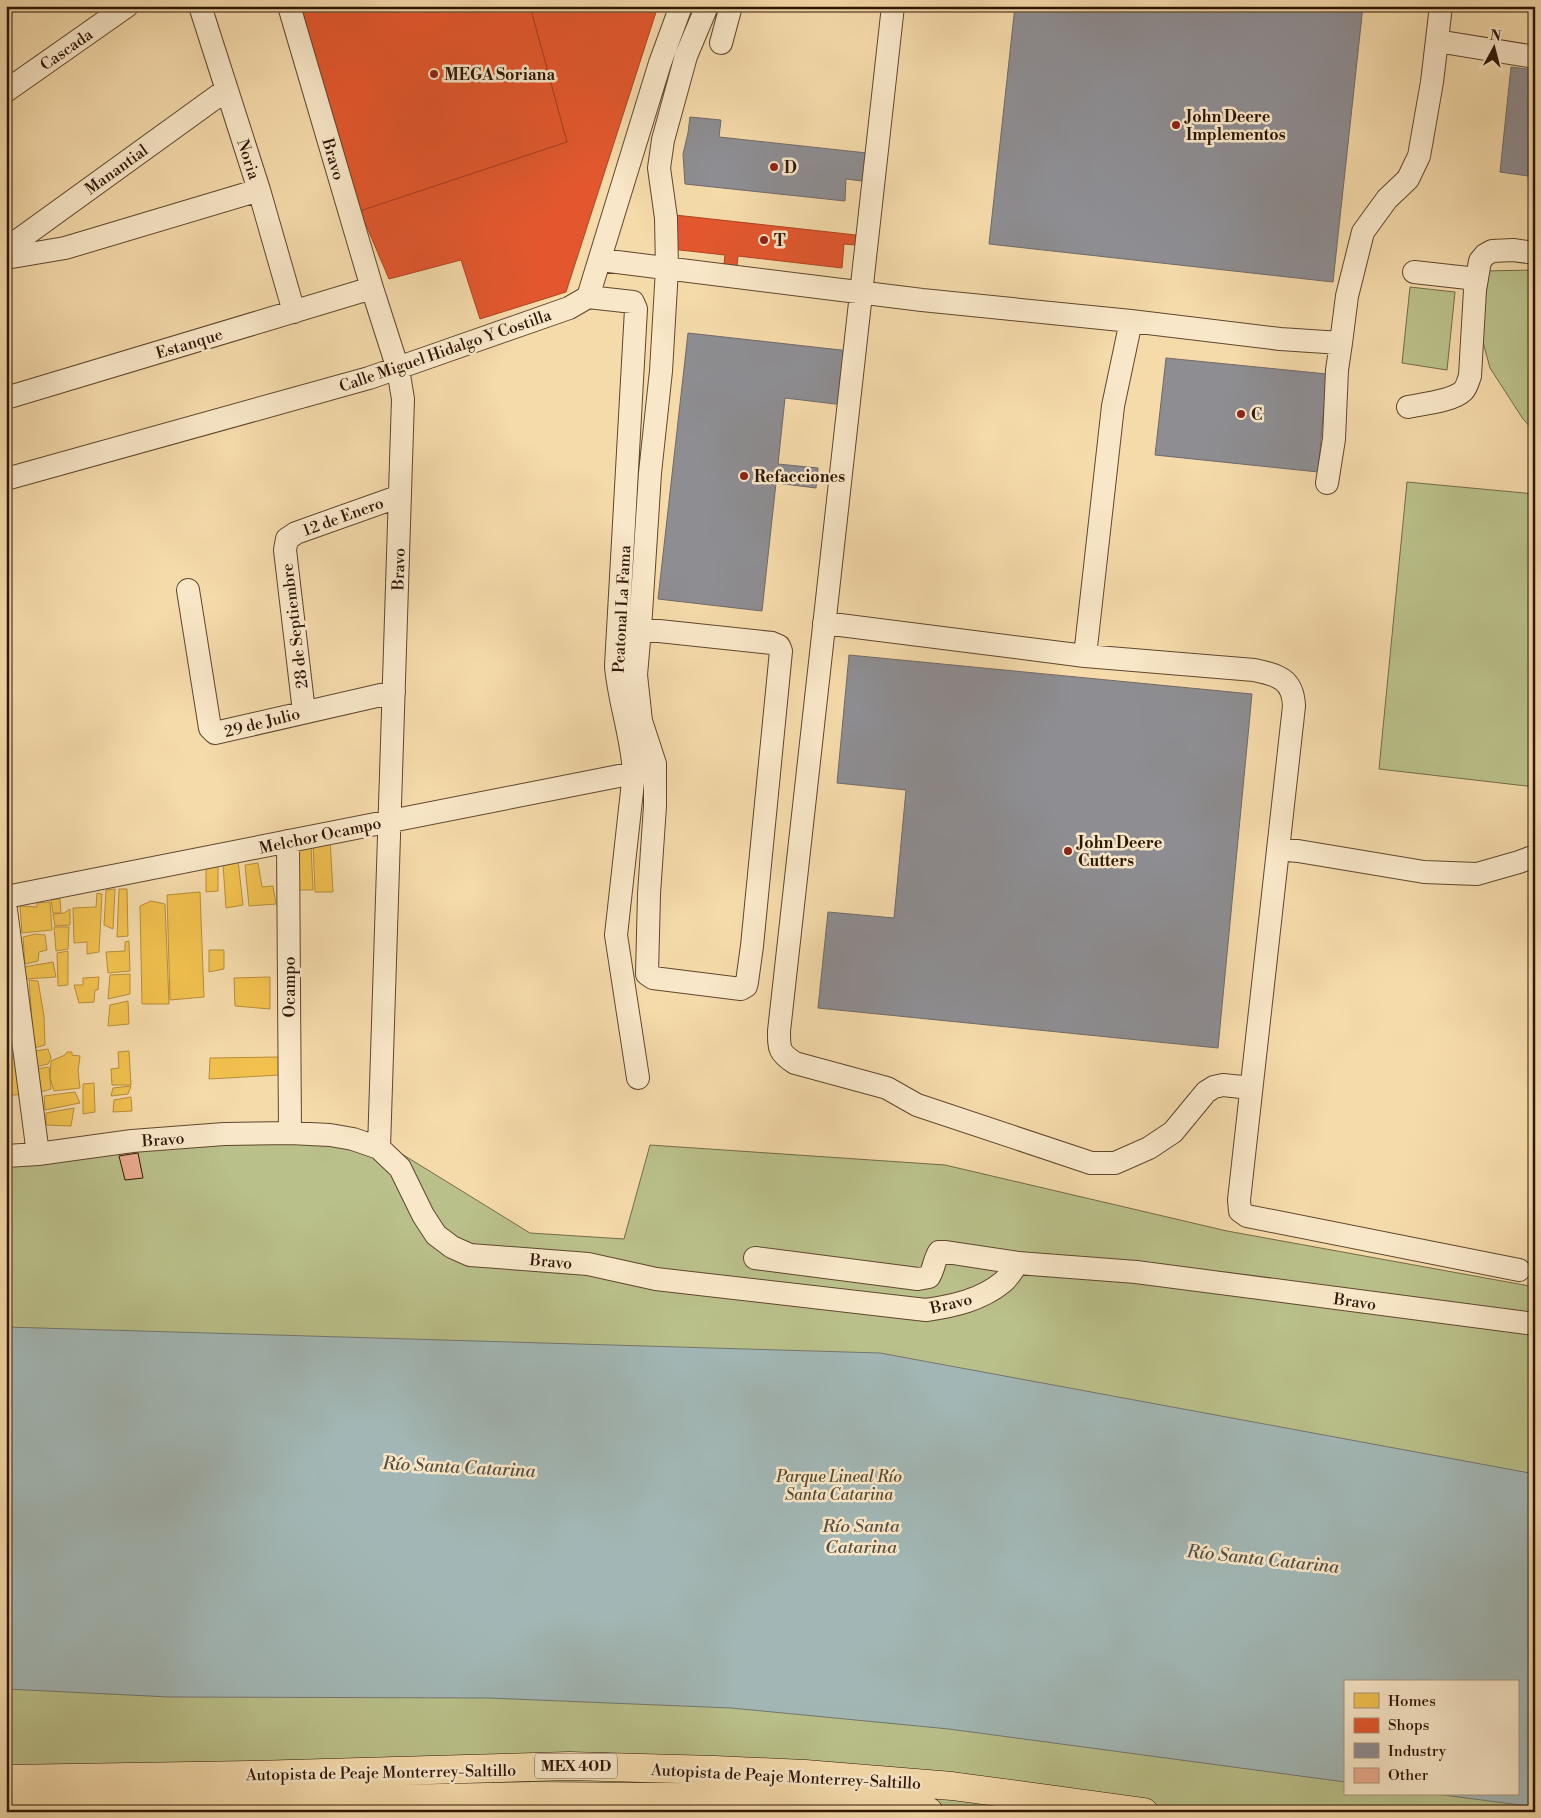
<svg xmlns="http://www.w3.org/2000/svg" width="1541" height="1818" viewBox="0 0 1541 1818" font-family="'Libre Bodoni',serif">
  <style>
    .green { fill: #bac08a; stroke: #746a48; fill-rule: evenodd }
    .water { fill: #a2b7b5; stroke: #74766f }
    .homes { fill: #f2c14e; stroke: #b78d38 }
    .shops { fill: #e4572e; stroke: #ad4322 }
    .industry { fill: #8d8d92; stroke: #706968 }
    .building { fill: #ecac90; stroke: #2e1505 }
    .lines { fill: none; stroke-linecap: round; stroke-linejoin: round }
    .minor-casing { stroke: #60462e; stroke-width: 24 }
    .highway-casing { stroke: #2e1505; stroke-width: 29 }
    .minor { stroke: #f8e7c8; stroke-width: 22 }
    .highway { stroke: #f5daaa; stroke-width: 28 }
    .poi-dot { fill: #8f2418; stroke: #f8e7c8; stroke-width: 2 }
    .labels { text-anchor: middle; stroke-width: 5; stroke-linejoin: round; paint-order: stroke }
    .shield { fill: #f8e7c8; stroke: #6b5440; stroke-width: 1 }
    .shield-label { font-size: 15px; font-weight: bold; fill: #2e1505 }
    .street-label { font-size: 16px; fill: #2e1505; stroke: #f8e7c8 }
    .poi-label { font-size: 16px; font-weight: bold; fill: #2e1505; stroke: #f8e7c8; text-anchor: start }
    .park-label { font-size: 16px; font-style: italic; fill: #58482d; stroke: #f8e7c8 }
    .water-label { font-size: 18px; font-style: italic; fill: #574e43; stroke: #f8e7c8 }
  </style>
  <rect width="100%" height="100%" fill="#f5daaa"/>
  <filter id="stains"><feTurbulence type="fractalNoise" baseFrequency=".004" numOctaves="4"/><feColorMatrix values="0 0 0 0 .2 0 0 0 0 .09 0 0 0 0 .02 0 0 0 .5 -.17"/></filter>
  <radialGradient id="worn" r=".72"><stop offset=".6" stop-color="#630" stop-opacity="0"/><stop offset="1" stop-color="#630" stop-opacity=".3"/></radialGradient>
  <path class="green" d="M 1535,270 L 1535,432 L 1523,419 L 1490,368 L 1481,335 L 1482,271 Z
    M 1410,287 L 1455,292 L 1447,370 L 1402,363 Z
    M 1407,482 L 1535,494 L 1535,787 L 1379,769 Z
    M 236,1141 L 384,1143 L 530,1233 L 624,1239 L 650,1145 L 945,1165 L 1227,1231 L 1535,1287 L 1535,1812 L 6,1812 L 6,1166 ZM 1345,1682 L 1517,1682 L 1517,1794 L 1345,1794 Z"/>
  <path class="water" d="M 6,1327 L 880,1353 L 1535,1474 L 1535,1807 L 1436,1794 L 1517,1794 L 1517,1682 L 1345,1682 L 1345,1782 L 949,1729 L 731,1708 L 488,1698 L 170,1697 L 6,1689 Z"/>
  <path class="homes" d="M 330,839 L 333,892 L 315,892 L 313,843 Z
    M 311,845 L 313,890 L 295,890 L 292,848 Z
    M 238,860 L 243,905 L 226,908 L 223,864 Z
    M 258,863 L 262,887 L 273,886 L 276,904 L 249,906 L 245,865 Z
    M 218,865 L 218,891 L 206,892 L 206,866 Z
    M 115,889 L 113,929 L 104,925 L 106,890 Z
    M 119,889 L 127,889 L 128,936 L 117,937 Z
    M 200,892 L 204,997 L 170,1000 L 167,895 Z
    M 97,893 L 102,894 L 99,952 L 87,954 L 87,942 L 74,943 L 73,908 L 96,907 Z
    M 51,899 L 60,899 L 61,913 L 53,913 Z
    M 151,901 L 165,904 L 169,1004 L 142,1004 L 140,906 Z
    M 50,902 L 52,930 L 22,933 L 20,906 L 37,907 L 37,903 Z
    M 70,909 L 70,925 L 55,926 L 53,914 L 64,913 Z
    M 54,927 L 69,927 L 68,949 L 56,951 Z
    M 35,934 L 45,935 L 47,950 L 39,952 L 38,961 L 25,964 L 23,937 Z
    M 129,941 L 130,971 L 108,973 L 106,952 L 125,951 L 125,942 Z
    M 209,950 L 224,950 L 224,969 L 209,972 Z
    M 68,951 L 68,985 L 58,986 L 57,953 Z
    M 53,962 L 56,977 L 26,979 L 24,967 Z
    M 130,974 L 130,994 L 108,999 L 110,975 Z
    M 99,977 L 98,990 L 95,990 L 94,1002 L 79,1003 L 74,985 L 83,985 L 83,978 Z
    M 270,977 L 270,1009 L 235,1006 L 234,978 Z
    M 29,980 L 38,981 L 44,1016 L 45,1045 L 34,1048 Z
    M 128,1001 L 129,1024 L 108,1026 L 110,1005 Z
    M 6,1008 L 11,1008 L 15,1025 L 6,1026 Z
    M 48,1049 L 51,1058 L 48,1064 L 36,1067 L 35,1051 Z
    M 129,1051 L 131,1085 L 112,1085 L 111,1069 L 119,1068 L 118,1052 Z
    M 67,1052 L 72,1052 L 72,1055 L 80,1056 L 78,1071 L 80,1088 L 54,1091 L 50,1078 L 51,1061 L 65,1055 Z
    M 279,1057 L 280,1075 L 209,1079 L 210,1058 Z
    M 19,1058 L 23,1094 L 6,1096 L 6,1059 Z
    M 49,1067 L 51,1089 L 41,1092 L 36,1069 Z
    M 94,1083 L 95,1112 L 83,1114 L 83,1084 Z
    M 131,1086 L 128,1094 L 111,1096 L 113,1088 Z
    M 75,1092 L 80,1103 L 45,1110 L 44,1096 Z
    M 131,1097 L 132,1111 L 113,1112 L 114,1100 Z
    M 74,1108 L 71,1126 L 46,1125 L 46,1113 Z"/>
  <path class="shops" d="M 298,6 L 530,6 L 567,142 L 360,211 Z
    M 530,6 L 658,6 L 566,292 L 480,319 L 461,260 L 389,279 L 360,211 L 567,142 Z
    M 675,215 L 856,235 L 855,245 L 844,244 L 842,268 L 738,256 L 737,266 L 724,264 L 725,255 L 671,249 Z"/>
  <path class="industry" d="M 1015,6 L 1363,6 L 1333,282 L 989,244 Z
    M 1511,67 L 1535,70 L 1535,177 L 1500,172 Z
    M 690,117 L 721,120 L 719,137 L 867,153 L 862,181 L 846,179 L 845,201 L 685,184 L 683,154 L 688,133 Z
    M 688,333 L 850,351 L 844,405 L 785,398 L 778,464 L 818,468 L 816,488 L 776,483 L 762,611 L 658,599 Z
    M 1166,358 L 1327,374 L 1318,472 L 1155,455 Z
    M 849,655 L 1252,694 L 1218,1048 L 818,1008 L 828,912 L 894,918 L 906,790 L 837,783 Z"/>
  <path class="building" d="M 138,1153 L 143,1178 L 125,1180 L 119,1156 Z"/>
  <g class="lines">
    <g class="minor-casing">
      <path id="minor" d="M 200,6 L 259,190 L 294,312
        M 289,6 L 372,288 L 398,369 L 403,399 L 379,1148
        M 893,6 L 779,1031 C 779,1049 779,1053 795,1063 L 887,1088 L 917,1105 L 1091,1163 L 1115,1163 L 1149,1148 L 1173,1132 L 1206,1092 L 1214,1087 L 1223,1085 L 1251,1088
        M 1437,41 L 1535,57
        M 721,43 L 731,6
        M 6,91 L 127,6
        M 6,249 L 226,90
        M 6,258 L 65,248 L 259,190
        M 601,260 L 922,300 L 1131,321 L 1280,339 L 1341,343 L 1347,296 L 1363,232 L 1387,199 L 1408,179 L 1419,156 L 1432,82 L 1441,6
        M 1414,272 L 1477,279
        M 588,297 L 633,302 L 636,309 L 616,666 C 619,702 632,736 634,773 L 616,935 L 638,1078
        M 6,398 L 372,288
        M 1408,407 C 1422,404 1453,401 1463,391 C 1467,387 1468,381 1470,376 L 1475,290 L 1480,261 L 1485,255 L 1492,251 L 1513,250 L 1535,253
        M 6,479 L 369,378 L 569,308 L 588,297 L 660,63 L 681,6
        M 1327,483 L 1334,439 L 1337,370 L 1341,343
        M 188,590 L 210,728 L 215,733 L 394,692
        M 824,623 L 1085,656 L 1254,670 C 1278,675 1293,679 1294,706 L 1239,1200 L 1240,1211 L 1247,1216 L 1519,1270
        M 640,629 L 772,643 L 779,646 L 781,651 L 752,946 L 747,982 L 746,986 L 741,989 L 653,978 L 647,974 L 649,894 L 655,806 L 655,764 L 641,721 L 636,675 Z
        M 640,629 L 650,473 L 661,371 L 667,269 L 666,218 L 659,168 L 663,140 L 686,56 L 707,6
        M 1085,656 L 1113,406 L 1131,321
        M 304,712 L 285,550 L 287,539 L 296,533 L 400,496
        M 288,841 L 290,1133
        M 1278,849 L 1298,851 L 1424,872 L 1477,874 L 1519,862 L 1535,856
        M 6,897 L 634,773
        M 6,910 L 38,1154
        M 6,1156 L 38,1154 L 132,1141 L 224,1134 L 290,1133 L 330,1135 L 353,1139 L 379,1148 L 400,1168 L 423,1215 L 436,1235 L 452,1247 L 470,1255 L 588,1264 L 656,1279 L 926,1310 C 954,1306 981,1300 1003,1282 C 1009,1277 1013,1269 1018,1263 L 1136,1272 L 1535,1324
        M 755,1258 L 918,1279 L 929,1277 C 934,1269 934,1260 939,1252 L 946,1252 L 1018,1263"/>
    </g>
    <g class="highway-casing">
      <path id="highway" d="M 6,1779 L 251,1775 L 569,1766 L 715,1770 L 805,1774 L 952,1786 L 1144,1812
        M 6,1806 L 204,1803 L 533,1796 L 789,1798 L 929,1812"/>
    </g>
    <use href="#minor" class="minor"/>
    <use href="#highway" class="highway"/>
  </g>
  <g class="poi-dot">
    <circle cx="434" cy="74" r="5"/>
    <circle cx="1176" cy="125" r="5"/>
    <circle cx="774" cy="167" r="5"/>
    <circle cx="764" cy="240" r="5"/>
    <circle cx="1241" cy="414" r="5"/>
    <circle cx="744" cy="476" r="5"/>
    <circle cx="1068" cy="851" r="5"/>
  </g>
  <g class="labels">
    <rect class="shield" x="535" y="1753.5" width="82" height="25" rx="4"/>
    <g class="shield-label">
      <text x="576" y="1771">MEX 40D</text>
    </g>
    <g class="street-label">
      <text transform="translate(66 49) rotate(-35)" y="6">Cascada</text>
      <text transform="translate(249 159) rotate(72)" y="6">Noria</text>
      <text transform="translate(334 159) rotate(74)" y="6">Bravo</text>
      <text transform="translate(116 169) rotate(-36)" y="6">Manantial</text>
      <text transform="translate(189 343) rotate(-17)" y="6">Estanque</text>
      <text transform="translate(445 350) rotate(-19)" y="6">Calle Miguel Hidalgo Y Costilla</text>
      <text transform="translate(343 516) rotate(-20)" y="6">12 de Enero</text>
      <text transform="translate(398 569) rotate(-88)" y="6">Bravo</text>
      <text transform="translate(621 609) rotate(-87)" y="6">Peatonal La Fama</text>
      <text transform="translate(294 626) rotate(-97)" y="6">28 de Septiembre</text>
      <text transform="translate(262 722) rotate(-14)" y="6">29 de Julio</text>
      <text transform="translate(320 835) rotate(-12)" y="6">Melchor Ocampo</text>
      <text transform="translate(289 987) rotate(-90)" y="6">Ocampo</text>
      <text transform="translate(163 1139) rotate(-4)" y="6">Bravo</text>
      <text transform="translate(551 1261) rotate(5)" y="6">Bravo</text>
      <text transform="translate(1355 1301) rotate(8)" y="6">Bravo</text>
      <text transform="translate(951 1303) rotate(-13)" y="6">Bravo</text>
      <text transform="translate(381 1772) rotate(-1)" y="6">Autopista de Peaje Monterrey-Saltillo</text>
      <text transform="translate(786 1776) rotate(3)" y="6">Autopista de Peaje Monterrey-Saltillo</text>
    </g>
    <g class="poi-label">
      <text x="444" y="80">MEGA Soriana</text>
      <text x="1186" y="122">John Deere<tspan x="1186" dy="18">Implementos</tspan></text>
      <text x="784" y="173">D</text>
      <text x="774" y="246">T</text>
      <text x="1251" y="420">C</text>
      <text x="754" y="482">Refacciones</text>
      <text x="1078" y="848">John Deere<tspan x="1078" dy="18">Cutters</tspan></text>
    </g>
    <g class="park-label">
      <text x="839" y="1482">Parque Lineal Río<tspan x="839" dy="18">Santa Catarina</tspan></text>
    </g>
    <g class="water-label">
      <text transform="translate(459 1467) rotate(3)" y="6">Río Santa Catarina</text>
      <text x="861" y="1532">Río Santa<tspan x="861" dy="21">Catarina</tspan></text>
      <text transform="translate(1263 1559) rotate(6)" y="6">Río Santa Catarina</text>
    </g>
  </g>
  <rect width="1541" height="1818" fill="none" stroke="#f5daaa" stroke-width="25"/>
  <rect x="8" y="8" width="1526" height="1803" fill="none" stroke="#2e1505" stroke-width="2.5"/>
  <rect x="12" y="12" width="1516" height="1793" fill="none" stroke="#2e1505"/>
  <rect x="1344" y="1680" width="175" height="115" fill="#f8e7c8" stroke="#a7937a"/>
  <rect x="1354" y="1693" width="25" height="15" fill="#f2c14e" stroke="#a7937a"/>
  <text x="1388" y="1706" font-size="15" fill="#2e1505">Homes</text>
  <rect x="1354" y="1718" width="25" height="15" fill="#e4572e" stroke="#a7937a"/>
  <text x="1388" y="1730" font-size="15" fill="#2e1505">Shops</text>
  <rect x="1354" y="1743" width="25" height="15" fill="#8d8d92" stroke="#a7937a"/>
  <text x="1388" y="1756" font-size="15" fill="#2e1505">Industry</text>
  <rect x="1354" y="1768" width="25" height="15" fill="#ecac90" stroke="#a7937a"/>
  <text x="1388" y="1780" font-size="15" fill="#2e1505">Other</text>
  <g transform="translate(1494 48) rotate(7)" stroke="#f8e7c8" stroke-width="4" paint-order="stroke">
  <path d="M0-4L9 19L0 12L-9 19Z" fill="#2e1505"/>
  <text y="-8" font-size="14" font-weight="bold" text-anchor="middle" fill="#2e1505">N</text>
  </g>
  <rect width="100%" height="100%" filter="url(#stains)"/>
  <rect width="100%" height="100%" fill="url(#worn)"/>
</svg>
